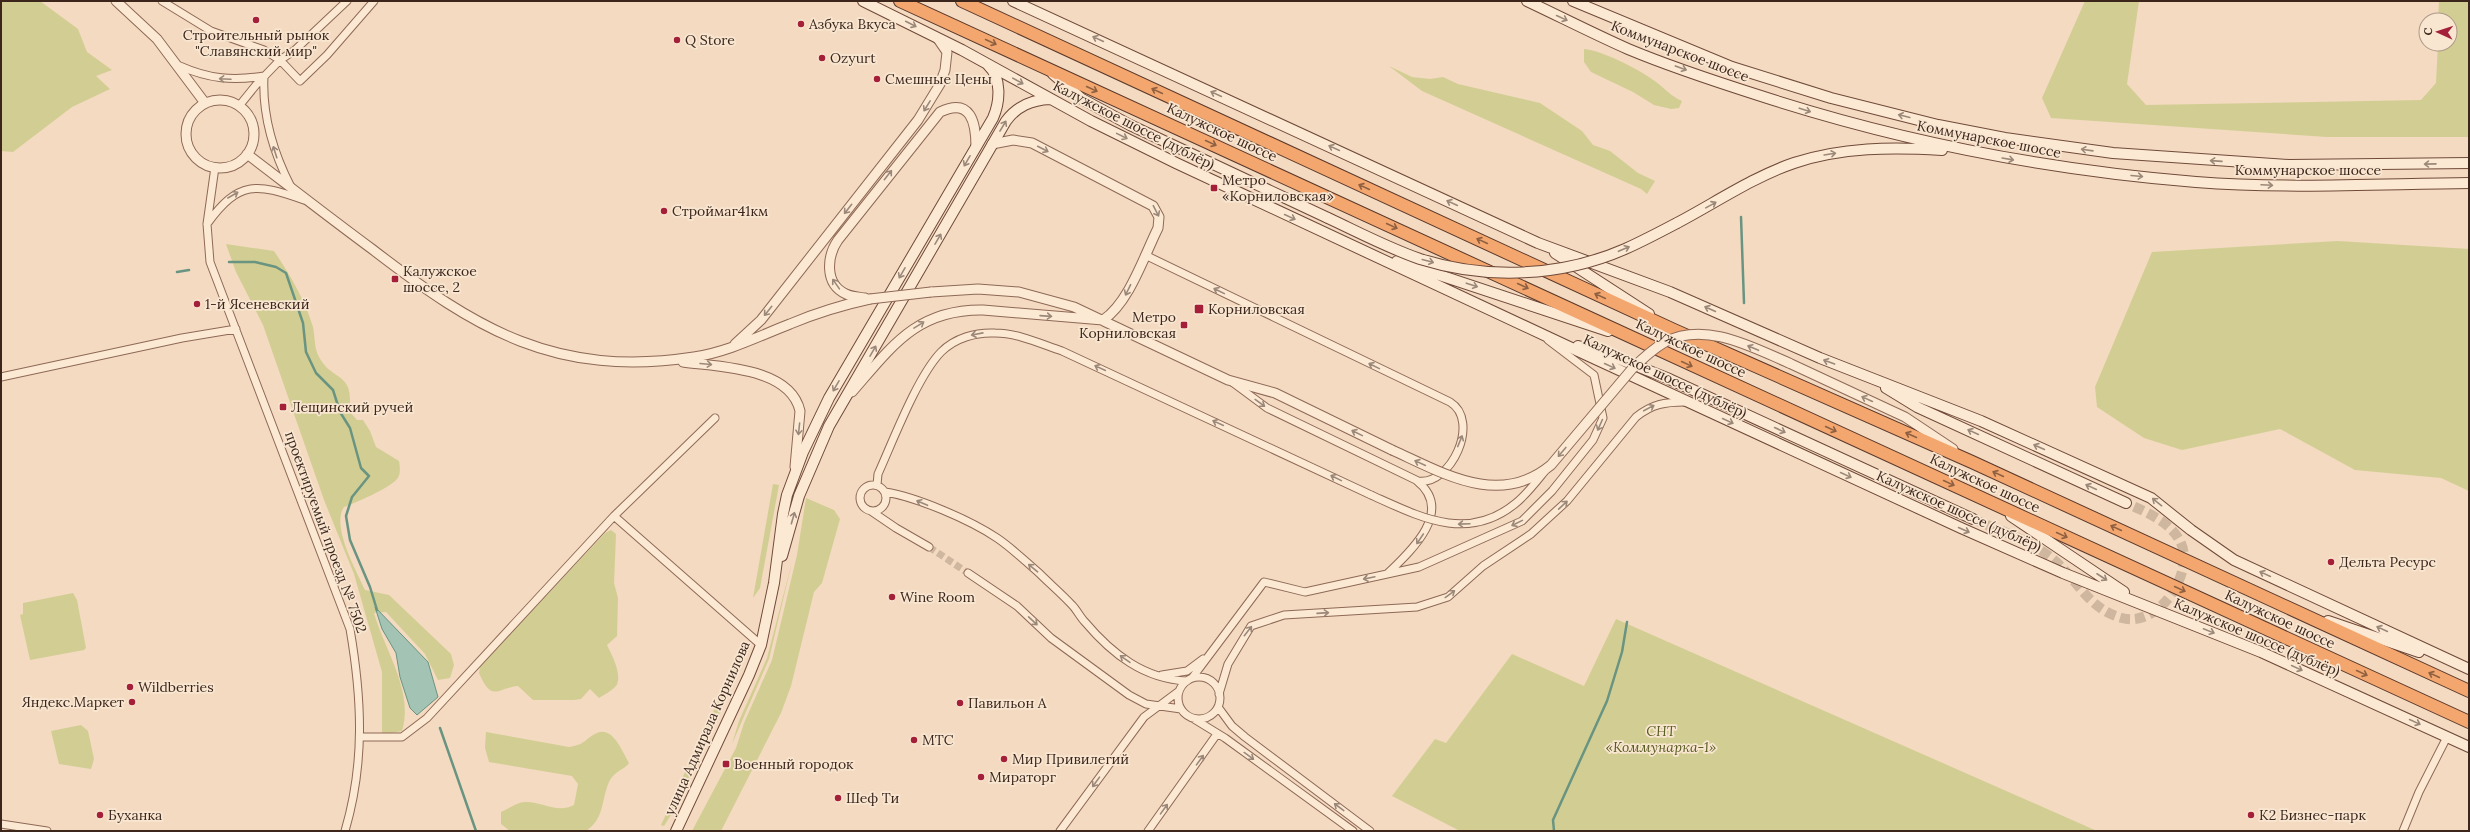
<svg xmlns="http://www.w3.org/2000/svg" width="2470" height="832" viewBox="0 0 2470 832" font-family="Lora,serif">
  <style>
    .green { fill: #d2ce93 }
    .water { fill: #a3c4b5; stroke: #699481 }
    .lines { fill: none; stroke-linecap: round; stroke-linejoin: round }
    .stream { stroke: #699481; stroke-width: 2.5 }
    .minor-tunnel { stroke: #ceb69f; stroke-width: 7; stroke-dasharray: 7 3.5; stroke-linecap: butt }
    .secondary-tunnel { stroke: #ceb69f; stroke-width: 10; stroke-dasharray: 10 5; stroke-linecap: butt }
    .minor-casing { stroke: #8e6956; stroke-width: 9 }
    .tertiary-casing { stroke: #8e6956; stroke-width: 11 }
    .secondary-casing { stroke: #704a39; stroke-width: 12 }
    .trunk-casing { stroke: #5b382a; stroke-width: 14 }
    .minor { stroke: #fce9d4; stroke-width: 7 }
    .tertiary { stroke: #fce9d4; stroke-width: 9 }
    .secondary { stroke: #fce9d4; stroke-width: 10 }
    .trunk { stroke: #f3a66e; stroke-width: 12 }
    .minor-bridge-casing { stroke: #8e6956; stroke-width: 9; stroke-linecap: butt }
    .tertiary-bridge-casing { stroke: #8e6956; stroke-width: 11; stroke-linecap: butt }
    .secondary-bridge-casing { stroke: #704a39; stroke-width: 12; stroke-linecap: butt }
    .minor-bridge { stroke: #fce9d4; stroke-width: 7 }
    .tertiary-bridge { stroke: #fce9d4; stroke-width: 9 }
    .secondary-bridge { stroke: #fce9d4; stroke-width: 10 }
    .oneway { stroke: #9c8878 }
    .oneway2 { stroke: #8e6041 }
    .poi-dot { fill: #a41f38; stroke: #f9e6d1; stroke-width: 1.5 }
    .labels { text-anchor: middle; stroke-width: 3.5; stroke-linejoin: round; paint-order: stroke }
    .poi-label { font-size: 14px; fill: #3c261c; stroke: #f9e6d1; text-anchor: start }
    .street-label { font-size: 14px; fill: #3c261c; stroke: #f9e6d1 }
    .park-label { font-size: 14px; font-style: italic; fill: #575b20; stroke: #f9e6d1 }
  </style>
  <rect width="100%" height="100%" fill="#f3dac0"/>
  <path class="green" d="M 1,1 L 40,1 L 78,29 L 87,52 L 112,70 L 96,76 L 110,89 L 72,107 L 13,152 L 1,151 Z
    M 2085,1 L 2139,1 L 2127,84 L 2146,105 L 2421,100 L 2436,83 L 2438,44 L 2450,44 L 2450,20 L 2438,20 L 2439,1 L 2469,1 L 2469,137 L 2327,137 L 2051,118 L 2042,98 Z
    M 1584,49 C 1604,51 1643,71 1660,85 C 1668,92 1673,97 1682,101 L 1679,108 L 1671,109 L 1654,105 L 1633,92 L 1591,72 L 1584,62 Z
    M 1389,66 L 1412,77 L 1430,79 L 1443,77 L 1458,84 L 1540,103 L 1582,131 L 1593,145 L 1610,151 L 1638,173 L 1655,181 L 1647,194 L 1641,189 L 1422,91 Z
    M 2338,241 L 2469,249 L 2469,491 L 2441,478 L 2355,470 L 2280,429 L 2182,450 L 2144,438 L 2097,407 L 2095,387 L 2152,252 Z
    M 226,244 L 274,251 C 290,275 304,298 313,327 C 315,336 314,348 319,357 C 332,382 355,371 349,411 L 357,420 L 363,420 L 370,431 L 376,447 L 399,461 C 400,467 401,474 397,479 C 390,488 355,503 344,507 C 331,526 356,570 365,590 L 389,595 L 451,654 L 454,665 L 450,678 L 438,680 L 425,654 L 386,612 L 374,613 C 385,651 414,691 402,731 L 382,735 L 382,672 L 354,574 L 324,500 L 263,325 L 236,272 Z
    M 773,484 L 779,485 L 760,588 L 753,598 Z
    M 806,498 L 834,510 L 840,519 L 822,583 L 814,592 L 791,686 L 781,713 L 721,831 L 692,831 L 736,748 L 744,723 L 772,660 L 797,555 Z
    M 611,530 L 616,534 L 614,583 L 618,598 L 617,636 L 607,645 C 612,655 624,678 615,687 C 611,691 604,695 599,698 L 590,689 L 581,699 L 574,700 L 533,700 L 518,686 C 497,688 492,703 479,673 L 480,667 L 605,533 Z
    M 792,562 L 769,659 L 732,744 L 739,721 L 767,658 Z
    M 73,593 L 77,600 L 86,648 L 84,650 L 30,660 L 20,615 L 23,614 L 23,603 Z
    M 1616,619 L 2097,831 L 1460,831 L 1392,796 L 1435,739 L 1446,743 L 1512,654 L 1584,686 Z
    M 746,642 L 748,649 L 745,658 L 686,788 L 679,785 Z
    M 81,725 L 88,731 L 94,759 L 91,769 L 59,764 L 51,731 Z
    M 486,732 L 569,747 C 587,744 584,739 597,733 C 613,726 623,753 629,763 C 624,770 614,771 609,782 C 601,800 605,818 586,831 L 510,831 L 501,824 L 501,812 C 508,809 518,802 525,802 C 541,801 557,814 574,805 L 578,784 L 572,776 L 489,762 L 485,748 Z
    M 673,799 L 679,802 L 664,826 L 661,825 Z"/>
  <path class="water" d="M 375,607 L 428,662 L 438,697 L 417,715 L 410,708 L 400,677 L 396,653 L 382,629 Z"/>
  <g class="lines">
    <path class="stream" d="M 1741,217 L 1744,303
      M 229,262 L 255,262 L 276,267 L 286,273 L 303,323 L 306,352 L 316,373 L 333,390 L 340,412 L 350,428 L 361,468 L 369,476 L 352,497 L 346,516 L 350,540 L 370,587 L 377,610
      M 177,272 L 189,270
      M 440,728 L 476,831
      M 1554,831 L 1553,820 L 1607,701 L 1622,652 L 1627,622"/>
    <path class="minor-tunnel" d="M 929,547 L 968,573"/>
    <path class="secondary-tunnel" d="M 1973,519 C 1998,530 2027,539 2049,556 C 2076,576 2087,609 2122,618 C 2160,628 2196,571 2180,541 C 2169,521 2146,512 2126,503"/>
    <g class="minor-casing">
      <path id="minor" d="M 162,1 L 211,31 L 264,50 L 280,60 L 300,81 L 327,55 L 374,1
        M 180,66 C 209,79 233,81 264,76
        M 264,76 C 262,115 273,152 291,187
        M 239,106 L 256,85 L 280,60 L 295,50 L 347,1
        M 215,167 L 207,224 L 210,262 L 350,629 C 362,699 365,763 345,831
        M 207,224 C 239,180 256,183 304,200
        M 1145,255 L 1450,402 C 1481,421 1451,486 1418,481 L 1267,408 L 1232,382
        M 1,377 L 182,338 L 236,329
        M860 498a13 13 0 1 1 26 0a13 13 0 1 1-26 0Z
        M 877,485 L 878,474 C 893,441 917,377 941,352 C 955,338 976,332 995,333 C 1018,333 1041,344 1062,351 L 1371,495
        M 885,492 C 917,497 970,520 997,538 C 1012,548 1026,562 1039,573 C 1050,584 1062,594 1072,605 C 1077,610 1080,617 1085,622 C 1112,654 1144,679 1187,681
        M 871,511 L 896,528 L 929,547
        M 614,516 L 761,645
        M 968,573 L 1017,606 L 1051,638 L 1129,695 L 1146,704 L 1181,709
        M 1388,573 C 1410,552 1455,511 1417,481
        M 1162,675 L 1187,671 L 1203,659
        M1178 698a21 21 0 1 1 42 0a21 21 0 1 1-42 0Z
        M 1192,678 L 1264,582 L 1305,592 L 1419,567 L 1522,521 L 1552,491 L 1593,440 L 1603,418 L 1594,375 L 1548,340
        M 1219,694 L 1228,664 L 1251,626 L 1284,615 L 1417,607 L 1448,597 L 1483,566 L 1531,534 L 1567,501 L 1636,417 C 1652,404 1665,402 1685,402
        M 1218,707 L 1232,726 L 1245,737 L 1370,831
        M 1194,719 L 1225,738 L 1353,831
        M 360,737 L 402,737 L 427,718 L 614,516 L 715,418
        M 1,824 L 47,831
        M 1060,831 L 1144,717 L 1179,691
        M 1148,831 L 1217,734
        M 2403,831 L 2419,792 L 2447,737"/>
    </g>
    <g class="tertiary-casing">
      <path id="tertiary" d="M 116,1 L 157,39 L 205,103
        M186 134a34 34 0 1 1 68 0a34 34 0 1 1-68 0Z
        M 247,154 C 289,186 330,218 372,249 C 477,330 556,378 694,357 C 728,352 759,336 790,324 C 816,313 842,305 870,299
        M 931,292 L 978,289 L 1019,292 L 1074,307 L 1228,380 L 1275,393 L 1392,450
        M 865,298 C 859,297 852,297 846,294 C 824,284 827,256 838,240 L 940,112 C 971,97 976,123 976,147
        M 735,344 L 761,320 L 918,120 L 940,84 L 945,70 L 947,52 L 938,39
        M 683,362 C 718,367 790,367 800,411 L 795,467
        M 1789,363 L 1905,417 L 1953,449
        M 852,392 C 892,346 917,309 983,310 L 1103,320 C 1129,303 1144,256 1158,228 L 1159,217 L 1153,206 L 1032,143 L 1013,140 L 992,144"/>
    </g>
    <g class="secondary-casing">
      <path id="secondary" d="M 863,1 L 962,50 L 1091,121 L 1176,163 L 1578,351 L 1961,528 L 2063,573 L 2261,652 L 2469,747
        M 1013,1 L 1538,243 L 1670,292 L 1820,358 L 1981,421 L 2151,498 L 2191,530 L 2234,560 L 2469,669
        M 1527,1 C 1561,17 1594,34 1628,49 C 1671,67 1717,82 1761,96 C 1903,142 2048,170 2196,182 C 2287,189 2378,184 2469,183
        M 1573,1 L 1732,67 L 1831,98 L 1938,125 L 2005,138 L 2113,153 L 2289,165 L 2469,163
        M 1053,74 L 1082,99 L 1130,125 L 1328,218
        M 1677,223 C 1715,203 1753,177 1794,163 C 1842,147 1892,147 1942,150
        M 1555,253 L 1649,314
        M 1397,261 L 1608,331
        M 1578,346 L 1612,356 L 1667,378 L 1973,519
        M 1886,388 L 1917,407 L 2126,503
        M 2011,516 L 2124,592
        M 782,556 L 799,496 L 829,426 L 1006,121 C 1017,106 1031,100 1050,99
        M 2328,621 L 2419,652
        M 676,831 L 749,675 L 761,645 L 774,583 L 783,514 L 787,495 L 803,452 L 829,398 L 993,118 C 1000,102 1002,78 988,65"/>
    </g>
    <g class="trunk-casing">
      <path id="trunk" d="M 900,1 L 2469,722
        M 962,1 L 1674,330 L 1972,462 L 2469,691"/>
    </g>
    <use href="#minor" class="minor"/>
    <use href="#tertiary" class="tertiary"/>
    <use href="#secondary" class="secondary"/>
    <use href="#trunk" class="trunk"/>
    <g class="minor-bridge-casing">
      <path id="minor-bridge" d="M 1371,495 C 1420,517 1468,543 1516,503 C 1527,494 1536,482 1545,471"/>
    </g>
    <g class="tertiary-bridge-casing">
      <path id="tertiary-bridge" d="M 870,299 L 931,292
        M 1392,450 C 1443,473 1499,508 1551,465 L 1632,369 C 1642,359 1653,349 1665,342 C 1705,321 1752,347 1789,363"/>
    </g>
    <g class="secondary-bridge-casing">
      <path id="secondary-bridge" d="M 1328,218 C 1358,232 1388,248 1420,259 C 1487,280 1561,277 1625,249 C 1643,241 1660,232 1677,223"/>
    </g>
    <use href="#minor-bridge" class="minor-bridge"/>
    <use href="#tertiary-bridge" class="tertiary-bridge"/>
    <use href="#secondary-bridge" class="secondary-bridge"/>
  </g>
  <defs><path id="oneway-shaft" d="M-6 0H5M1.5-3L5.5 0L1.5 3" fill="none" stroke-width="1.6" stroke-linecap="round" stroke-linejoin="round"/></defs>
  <g class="oneway">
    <use href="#oneway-shaft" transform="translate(1562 18) rotate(25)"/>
    <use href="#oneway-shaft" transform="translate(911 24) rotate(27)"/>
    <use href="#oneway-shaft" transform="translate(1098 39) rotate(-155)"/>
    <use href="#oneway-shaft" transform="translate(1681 68) rotate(20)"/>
    <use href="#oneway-shaft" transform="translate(225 79) rotate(-177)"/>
    <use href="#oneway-shaft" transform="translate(1018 81) rotate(29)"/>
    <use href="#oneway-shaft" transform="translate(1216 94) rotate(-155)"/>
    <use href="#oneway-shaft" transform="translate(927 106) rotate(122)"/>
    <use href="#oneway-shaft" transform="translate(1805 110) rotate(18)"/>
    <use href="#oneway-shaft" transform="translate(1904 116) rotate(-166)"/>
    <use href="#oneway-shaft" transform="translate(1003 126) rotate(-59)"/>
    <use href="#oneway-shaft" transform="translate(1122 136) rotate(26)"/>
    <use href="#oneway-shaft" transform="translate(1334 148) rotate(-155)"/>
    <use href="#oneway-shaft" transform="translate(1043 149) rotate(27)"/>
    <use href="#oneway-shaft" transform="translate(2087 150) rotate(-172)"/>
    <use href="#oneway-shaft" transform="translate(275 152) rotate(-108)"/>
    <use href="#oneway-shaft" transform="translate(1830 154) rotate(-9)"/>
    <use href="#oneway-shaft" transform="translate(2008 159) rotate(10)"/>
    <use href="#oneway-shaft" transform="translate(967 161) rotate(120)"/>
    <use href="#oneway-shaft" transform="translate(2216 161) rotate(-176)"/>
    <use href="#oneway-shaft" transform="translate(2430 164) rotate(179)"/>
    <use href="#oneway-shaft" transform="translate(888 175) rotate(-52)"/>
    <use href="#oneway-shaft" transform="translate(2137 176) rotate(5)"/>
    <use href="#oneway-shaft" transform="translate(2267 185) rotate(3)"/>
    <use href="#oneway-shaft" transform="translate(233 195) rotate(-30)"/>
    <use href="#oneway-shaft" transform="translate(1452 203) rotate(-155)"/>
    <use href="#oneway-shaft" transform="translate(1711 205) rotate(-29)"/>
    <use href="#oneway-shaft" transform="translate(848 209) rotate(128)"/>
    <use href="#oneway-shaft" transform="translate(1156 211) rotate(63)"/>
    <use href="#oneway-shaft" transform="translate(1290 217) rotate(25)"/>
    <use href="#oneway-shaft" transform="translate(938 239) rotate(-60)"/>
    <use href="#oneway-shaft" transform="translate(1624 249) rotate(-23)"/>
    <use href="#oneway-shaft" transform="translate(1428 261) rotate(15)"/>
    <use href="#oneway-shaft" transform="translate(902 273) rotate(120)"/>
    <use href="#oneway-shaft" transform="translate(836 284) rotate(-125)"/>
    <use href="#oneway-shaft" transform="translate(1472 285) rotate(18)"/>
    <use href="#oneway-shaft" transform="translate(1128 290) rotate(116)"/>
    <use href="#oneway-shaft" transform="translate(1219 291) rotate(-154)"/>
    <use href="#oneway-shaft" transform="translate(1710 309) rotate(-156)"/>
    <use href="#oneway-shaft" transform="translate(768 311) rotate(129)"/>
    <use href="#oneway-shaft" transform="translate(1046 316) rotate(4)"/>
    <use href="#oneway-shaft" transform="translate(919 325) rotate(-32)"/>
    <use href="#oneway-shaft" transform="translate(977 334) rotate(169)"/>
    <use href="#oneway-shaft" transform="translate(1753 348) rotate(-157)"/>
    <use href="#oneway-shaft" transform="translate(873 351) rotate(-60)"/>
    <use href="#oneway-shaft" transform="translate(1829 362) rotate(-160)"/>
    <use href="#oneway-shaft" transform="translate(706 364) rotate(5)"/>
    <use href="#oneway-shaft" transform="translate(1374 366) rotate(-154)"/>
    <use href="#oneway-shaft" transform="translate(1610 366) rotate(25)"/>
    <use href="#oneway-shaft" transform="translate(1100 368) rotate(-155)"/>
    <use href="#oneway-shaft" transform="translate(836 386) rotate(120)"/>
    <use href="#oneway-shaft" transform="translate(1867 399) rotate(-155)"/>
    <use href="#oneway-shaft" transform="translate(1260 403) rotate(36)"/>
    <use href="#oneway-shaft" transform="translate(1649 408) rotate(-28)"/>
    <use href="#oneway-shaft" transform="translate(1728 421) rotate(25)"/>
    <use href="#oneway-shaft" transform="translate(1218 423) rotate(-155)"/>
    <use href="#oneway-shaft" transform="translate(1600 425) rotate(114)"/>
    <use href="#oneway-shaft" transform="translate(799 429) rotate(96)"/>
    <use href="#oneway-shaft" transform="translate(1780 430) rotate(25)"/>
    <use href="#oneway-shaft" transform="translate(1973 432) rotate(-155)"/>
    <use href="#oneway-shaft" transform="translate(1357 433) rotate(-154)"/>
    <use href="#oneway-shaft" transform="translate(1460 441) rotate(-68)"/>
    <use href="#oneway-shaft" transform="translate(2039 447) rotate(-156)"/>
    <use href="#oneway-shaft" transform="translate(1562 452) rotate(130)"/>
    <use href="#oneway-shaft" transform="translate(1420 463) rotate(-155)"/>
    <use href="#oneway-shaft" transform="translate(1846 475) rotate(25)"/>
    <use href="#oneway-shaft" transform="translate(1336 478) rotate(-154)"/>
    <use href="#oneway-shaft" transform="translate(2091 487) rotate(-155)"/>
    <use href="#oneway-shaft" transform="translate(2157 502) rotate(-141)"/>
    <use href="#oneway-shaft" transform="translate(922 503) rotate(-157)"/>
    <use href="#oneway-shaft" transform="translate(1563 505) rotate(-43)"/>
    <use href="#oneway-shaft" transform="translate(793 518) rotate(-74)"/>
    <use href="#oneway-shaft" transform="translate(1517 523) rotate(154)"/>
    <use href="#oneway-shaft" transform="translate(1464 524) rotate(178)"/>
    <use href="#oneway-shaft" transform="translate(1964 530) rotate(24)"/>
    <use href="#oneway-shaft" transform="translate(1420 539) rotate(124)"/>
    <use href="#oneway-shaft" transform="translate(1033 568) rotate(-140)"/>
    <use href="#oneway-shaft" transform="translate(2265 574) rotate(-155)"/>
    <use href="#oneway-shaft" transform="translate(2102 577) rotate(33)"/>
    <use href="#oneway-shaft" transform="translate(1369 578) rotate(168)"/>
    <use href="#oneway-shaft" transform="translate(1450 594) rotate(-36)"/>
    <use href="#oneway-shaft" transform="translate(1323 613) rotate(-4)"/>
    <use href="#oneway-shaft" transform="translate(1033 621) rotate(43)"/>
    <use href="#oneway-shaft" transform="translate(2382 629) rotate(-155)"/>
    <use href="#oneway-shaft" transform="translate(1248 631) rotate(-52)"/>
    <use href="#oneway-shaft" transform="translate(2209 631) rotate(22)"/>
    <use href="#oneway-shaft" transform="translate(1125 659) rotate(-145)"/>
    <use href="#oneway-shaft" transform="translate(2297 668) rotate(25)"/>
    <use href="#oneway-shaft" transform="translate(2415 722) rotate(25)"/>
    <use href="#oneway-shaft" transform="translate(1249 756) rotate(36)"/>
    <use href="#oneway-shaft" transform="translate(1200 760) rotate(-54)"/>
    <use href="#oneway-shaft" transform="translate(1096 782) rotate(126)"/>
    <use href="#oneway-shaft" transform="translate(1339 807) rotate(-143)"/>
    <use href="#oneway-shaft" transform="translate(1164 809) rotate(-54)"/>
  </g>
  <g class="oneway2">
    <use href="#oneway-shaft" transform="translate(991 42) rotate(25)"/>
    <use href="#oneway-shaft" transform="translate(1092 89) rotate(25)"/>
    <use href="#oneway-shaft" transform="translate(1157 91) rotate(-155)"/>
    <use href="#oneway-shaft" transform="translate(1211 143) rotate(25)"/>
    <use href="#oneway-shaft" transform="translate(1364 187) rotate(-155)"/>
    <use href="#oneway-shaft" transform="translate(1392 226) rotate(25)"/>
    <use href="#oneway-shaft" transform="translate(1482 241) rotate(-155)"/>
    <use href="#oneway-shaft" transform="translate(1523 286) rotate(25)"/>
    <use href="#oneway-shaft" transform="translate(1600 296) rotate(-155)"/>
    <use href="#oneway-shaft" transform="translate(1687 364) rotate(25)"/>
    <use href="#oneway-shaft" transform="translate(1831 429) rotate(25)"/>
    <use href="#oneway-shaft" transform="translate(1911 435) rotate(-156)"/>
    <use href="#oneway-shaft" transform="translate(1998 474) rotate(-155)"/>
    <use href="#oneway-shaft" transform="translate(1949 483) rotate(25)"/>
    <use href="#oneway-shaft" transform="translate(2116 528) rotate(-155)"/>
    <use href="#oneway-shaft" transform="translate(2062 535) rotate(25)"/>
    <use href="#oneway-shaft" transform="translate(2180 589) rotate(25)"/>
    <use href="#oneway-shaft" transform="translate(2362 673) rotate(25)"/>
    <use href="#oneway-shaft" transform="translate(2434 675) rotate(-155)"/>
  </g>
  <g class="poi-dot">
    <circle cx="256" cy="20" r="4"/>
    <circle cx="801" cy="24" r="4"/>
    <circle cx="677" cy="40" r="4"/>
    <circle cx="822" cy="58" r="4"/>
    <circle cx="877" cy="79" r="4"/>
    <rect x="1210" y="184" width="8" height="8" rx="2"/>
    <circle cx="664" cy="211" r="4"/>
    <rect x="391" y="275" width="8" height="8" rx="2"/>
    <circle cx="197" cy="304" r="4"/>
    <rect x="1194" y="304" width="10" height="10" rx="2"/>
    <rect x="1180" y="321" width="8" height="8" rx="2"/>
    <rect x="279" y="403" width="8" height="8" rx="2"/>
    <circle cx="2331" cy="562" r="4"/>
    <circle cx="892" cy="597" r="4"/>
    <circle cx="130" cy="687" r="4"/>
    <circle cx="132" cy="702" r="4"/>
    <circle cx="960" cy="703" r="4"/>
    <circle cx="914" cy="740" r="4"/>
    <circle cx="1004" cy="759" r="4"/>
    <rect x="722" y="760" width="8" height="8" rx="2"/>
    <circle cx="981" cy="777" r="4"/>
    <circle cx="838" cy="798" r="4"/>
    <circle cx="100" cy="815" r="4"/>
    <circle cx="2251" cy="815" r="4"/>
  </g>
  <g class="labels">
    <g class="poi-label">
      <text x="809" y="29">Азбука Вкуса</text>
      <text x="256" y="40" text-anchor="middle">Строительный рынок<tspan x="256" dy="16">"Славянский мир"</tspan></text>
      <text x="685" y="45">Q Store</text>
      <text x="830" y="63">Ozyurt</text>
      <text x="885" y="84">Смешные Цены</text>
      <text x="1222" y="185">Метро<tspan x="1222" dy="16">«Корниловская»</tspan></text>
      <text x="672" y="216">Строймаг41км</text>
      <text x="403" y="276">Калужское<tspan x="403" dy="16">шоссе, 2</tspan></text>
      <text x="205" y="309">1-й Ясеневский</text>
      <text x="1208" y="314">Корниловская</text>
      <text x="1176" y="322" text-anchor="end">Метро<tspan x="1176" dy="16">Корниловская</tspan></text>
      <text x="291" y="412">Лещинский ручей</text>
      <text x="2339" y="567">Дельта Ресурс</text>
      <text x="900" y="602">Wine Room</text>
      <text x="138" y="692">Wildberries</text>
      <text x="124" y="707" text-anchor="end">Яндекс.Маркет</text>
      <text x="968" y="708">Павильон А</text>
      <text x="922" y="745">МТС</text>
      <text x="1012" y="764">Мир Привилегий</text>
      <text x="734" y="769">Военный городок</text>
      <text x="989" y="782">Мираторг</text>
      <text x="846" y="803">Шеф Ти</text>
      <text x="108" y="820">Буханка</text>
      <text x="2259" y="820">К2 Бизнес-парк</text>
    </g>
    <g class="street-label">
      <text transform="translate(1680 51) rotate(21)" y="5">Коммунарское шоссе</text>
      <text transform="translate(1134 125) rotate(27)" y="5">Калужское шоссе (дублёр)</text>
      <text transform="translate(1222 132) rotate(25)" y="5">Калужское шоссе</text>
      <text transform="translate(1989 139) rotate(11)" y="5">Коммунарское шоссе</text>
      <text x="2308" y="175">Коммунарское шоссе</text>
      <text transform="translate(1691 348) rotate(25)" y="5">Калужское шоссе</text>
      <text transform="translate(1665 376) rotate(25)" y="5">Калужское шоссе (дублёр)</text>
      <text transform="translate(1985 483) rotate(25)" y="5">Калужское шоссе</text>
      <text transform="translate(1959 511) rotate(24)" y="5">Калужское шоссе (дублёр)</text>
      <text transform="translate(326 532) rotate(70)" y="5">проектируемый проезд № 7502</text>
      <text transform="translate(2280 619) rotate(25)" y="5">Калужское шоссе</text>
      <text transform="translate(2257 637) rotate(23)" y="5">Калужское шоссе (дублёр)</text>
      <text transform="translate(707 728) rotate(-66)" y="5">улица Адмирала Корнилова</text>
    </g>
    <g class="park-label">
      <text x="1661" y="736">СНТ<tspan x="1661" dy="16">«Коммунарка-1»</tspan></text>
    </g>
  </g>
  <rect width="2470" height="832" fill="none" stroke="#3c261c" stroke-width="4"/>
  <g transform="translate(2438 32) rotate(273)"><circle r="19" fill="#f9e6d1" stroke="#ad9989"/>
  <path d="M0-3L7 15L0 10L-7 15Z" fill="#a41f38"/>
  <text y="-6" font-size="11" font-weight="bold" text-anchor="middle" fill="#3c261c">С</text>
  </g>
</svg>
